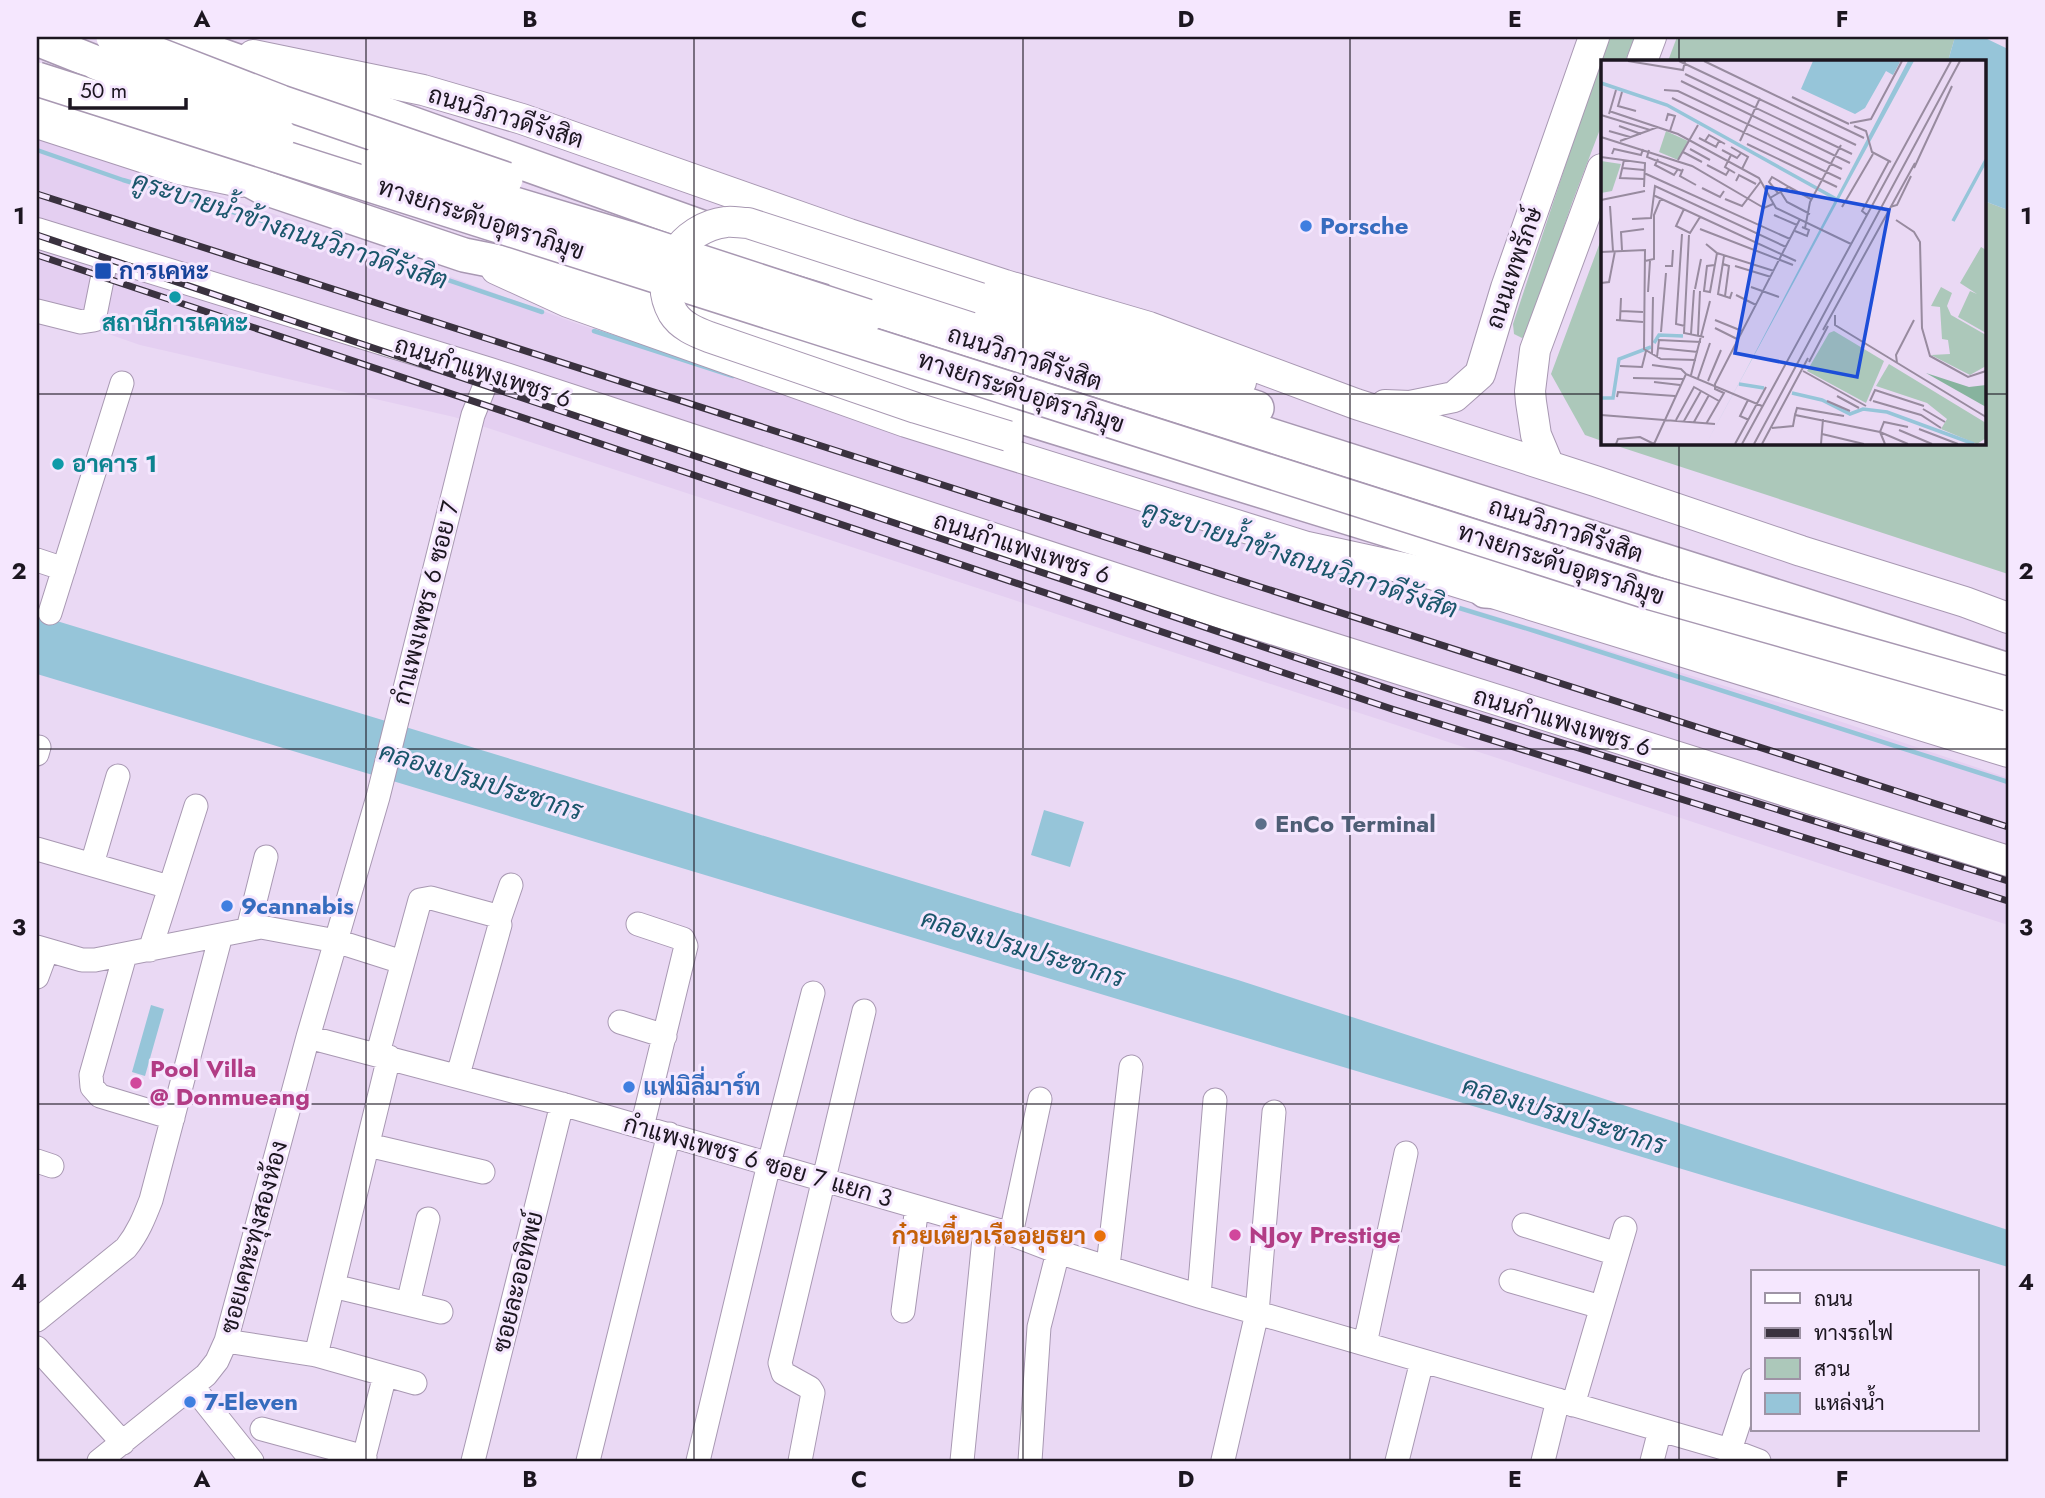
<svg xmlns="http://www.w3.org/2000/svg" width="2045" height="1498" viewBox="0 0 2045 1498" font-family="Jost,Sarabun,sans-serif">
  <style>
    .built { fill: #e4cff1 }
    .green { fill: #acc8ba }
    .water { fill: #96c5d9 }
    .lines { fill: none; stroke-linecap: round; stroke-linejoin: round }
    .stream { stroke: #96c5d9; stroke-width: 4.5 }
    .minor-casing { stroke: #a898b2; stroke-width: 25 }
    .major-casing { stroke: #a898b2; stroke-width: 32 }
    .highway-casing { stroke: #a898b2; stroke-width: 36 }
    .minor { stroke: #fff; stroke-width: 23 }
    .major { stroke: #fff; stroke-width: 30 }
    .highway { stroke: #fff; stroke-width: 33 }
    .rail-casing { stroke: #3a323f; stroke-width: 7 }
    .rail { stroke: #f5e7fe; stroke-width: 4.5; stroke-dasharray: 13; stroke-linecap: butt }
    .major-bridge-casing { stroke: #a898b2; stroke-width: 32; stroke-linecap: butt }
    .highway-bridge-casing { stroke: #a898b2; stroke-width: 36; stroke-linecap: butt }
    .major-bridge { stroke: #fff; stroke-width: 30 }
    .highway-bridge { stroke: #fff; stroke-width: 33 }
    .grid { fill: none; stroke: #1c1620; stroke-width: 2; stroke-opacity: 0.55 }
    .shop-dot { fill: #3f7fe0; stroke: #f5e7fe; stroke-width: 2.5 }
    .transit-dot { fill: #1a4fb4; stroke: #f5e7fe; stroke-width: 2.5 }
    .culture-dot { fill: #0f9aa8; stroke: #f5e7fe; stroke-width: 2.5 }
    .service-dot { fill: #5c6f8a; stroke: #f5e7fe; stroke-width: 2.5 }
    .hotel-dot { fill: #d1479c; stroke: #f5e7fe; stroke-width: 2.5 }
    .food-dot { fill: #e8710a; stroke: #f5e7fe; stroke-width: 2.5 }
    .labels { text-anchor: middle; stroke-width: 6; stroke-linejoin: round; paint-order: stroke }
    .street-label { font-size: 24px; fill: #1c1620; stroke: #f5e7fe }
    .shop-label { font-size: 24px; font-weight: bold; fill: #366cbe; stroke: #f5e7fe; text-anchor: start }
    .transit-label { font-size: 24px; font-weight: bold; fill: #164399; stroke: #f5e7fe; text-anchor: start }
    .culture-label { font-size: 24px; font-weight: bold; fill: #0d838f; stroke: #f5e7fe }
    .service-label { font-size: 24px; font-weight: bold; fill: #4e5e75; stroke: #f5e7fe; text-anchor: start }
    .hotel-label { font-size: 24px; font-weight: bold; fill: #b23c85; stroke: #f5e7fe; text-anchor: start }
    .food-label { font-size: 24px; font-weight: bold; fill: #c56008; stroke: #f5e7fe; text-anchor: end }
    .water-label { font-size: 26px; font-style: italic; fill: #1a566b; stroke: #f5e7fe }
    .inset-river { fill: none; stroke: #96c5d9; stroke-width: 3.5 }
    .inset-road { fill: none; stroke: #988b9f; stroke-width: 2 }
    .view { fill: #1d4ed8; fill-opacity: 0.15; stroke: #1d4ed8; stroke-width: 3.5 }
    .inset-edge { fill: none; stroke: #1c1620; stroke-width: 3.5 }
    .neatline { fill: none; stroke: #1c1620; stroke-width: 2.5 }
    .grid-label { font-size: 23px; text-anchor: middle; font-weight: bold; fill: #1c1620 }
  </style>
  <rect width="100%" height="100%" fill="#ead9f4"/>
  <path class="built" d="M 37,134 L 354,241 L 578,324 L 1120,502 L 1827,717 L 2008,778 L 2008,925 L 454,417 L 140,345 L 37,309 Z"/>
  <path class="green" d="M 1608,37 L 1635,37 L 1625,61 L 1602,61 L 1602,124 L 1572,203 L 1527,335 L 1522,338 L 1514,334 L 1513,324 Z
    M 1677,37 L 1955,37 L 1948,61 L 1668,61 Z
    M 1984,201 L 2008,210 L 2008,574 L 1608,443 L 1984,443 Z
    M 1602,237 L 1602,441 L 1585,435 L 1551,374 Z"/>
  <path class="water" d="M 1955,37 L 1983,37 L 2008,49 L 2008,210 L 1984,201 L 1984,61 L 1948,61 Z
    M 37,615 L 1238,980 L 2008,1230 L 2008,1267 L 37,674 Z
    M 1044,810 L 1084,822 L 1070,867 L 1031,855 Z
    M 151,1005 L 164,1009 L 145,1076 L 132,1072 Z"/>
  <g class="lines">
    <path class="stream" d="M 37,150 L 123,180 L 348,246 L 542,312
      M 594,331 L 733,376
      M 1308,562 L 1538,632 L 2008,782"/>
    <g class="minor-casing">
      <path id="minor" d="M 37,311 L 81,322 L 94,320 L 107,255
        M 37,560 L 64,569
        M 50,613 L 122,383
        M 37,754 L 39,747
        M 37,849 L 169,887
        M 92,864 L 118,776
        M 499,920 L 511,885
        M 638,924 L 683,939 L 686,946 L 642,1127
        M 248,929 L 266,857
        M 37,947 L 82,960 L 95,960 L 261,927 L 336,941 L 402,962
        M 150,950 L 196,806
        M 125,955 L 91,1075 L 92,1087 L 100,1096 L 173,1118
        M 37,977 L 47,950
        M 620,1022 L 665,1036
        M 308,1037 L 562,1104 L 1011,1234 L 1058,1252 L 1199,1296 L 1730,1450 L 1759,1461
        M 378,1053 L 420,900 L 431,898 L 497,916 L 500,925 L 458,1075
        M 368,1145 L 483,1172
        M 37,1161 L 52,1166
        M 1524,1225 L 1617,1254
        M 1011,1234 L 1040,1099
        M 1108,1266 L 1131,1067
        M 1511,1281 L 1601,1307
        M 333,1286 L 441,1312
        M 1199,1296 L 1215,1100
        M 408,1304 L 428,1219
        M 903,1311 L 917,1207
        M 37,1320 L 126,1248 C 138,1233 144,1218 151,1200 L 221,935
        M 226,1341 L 316,1355 L 415,1383
        M 1365,1344 L 1406,1153
        M 37,1348 L 123,1443
        M 316,1355 L 389,1057
        M 193,1387 L 252,1461
        M 1573,1405 L 1625,1228
        M 262,1429 L 365,1457
        M 1730,1450 L 1753,1380
        M 1223,1460 L 1257,1313 L 1274,1112
        M 99,1461 L 206,1375 L 217,1361 L 226,1341 L 308,1037 L 378,797 L 473,415 L 490,373
        M 363,1461 L 385,1375
        M 473,1461 L 562,1104
        M 588,1461 L 669,1134
        M 698,1461 L 769,1164 L 813,993
        M 800,1461 L 813,1393 L 810,1388 L 783,1373 L 780,1363 L 864,1011
        M 962,1461 L 985,1228
        M 1030,1461 L 1039,1327 L 1058,1252
        M 1397,1461 L 1422,1361
        M 1543,1461 L 1558,1400
        M 1652,1461 L 1660,1430"/>
    </g>
    <g class="major-casing">
      <path id="major" d="M 253,55 L 423,90 L 522,119 L 849,234 L 1005,285 L 1149,327 L 1356,404 L 1595,481 L 1801,551 L 1965,602 L 2008,618
        M 1642,61 L 1651,37
        M 37,123 L 179,169 L 241,182
        M 37,233 L 490,373 L 1218,612 L 2008,861
        M 496,269 L 568,302 L 906,422 L 1307,547 L 1431,574 L 2008,752
        M 999,304 L 1241,382
        M 1385,405 L 1410,406 L 1454,397 L 1480,374 L 1506,288 L 1594,37
        M 1549,466 L 1536,435 L 1531,402 L 1530,391 L 1535,350 L 1602,169"/>
    </g>
    <g class="highway-casing">
      <path id="highway" d="M 170,37 L 724,235 L 912,292 L 1257,408
        M 37,39 L 97,63
        M 37,96 L 185,145 L 262,187 L 464,255 L 554,273 L 2008,721
        M 251,126 L 405,167
        M 839,298 L 2008,670
        M 1485,591 L 1561,595"/>
    </g>
    <use href="#minor" class="minor"/>
    <use href="#major" class="major"/>
    <use href="#highway" class="highway"/>
    <g class="rail-casing">
      <path id="rail" d="M 37,194 L 2008,827
        M 37,235 L 1398,692 L 2008,881
        M 37,255 L 1392,709 L 2008,901"/>
    </g>
    <use href="#rail" class="rail"/>
    <g class="major-bridge-casing">
      <path id="major-bridge" d="M 980,298 L 748,223 C 741,223 733,221 726,222 C 683,227 650,273 673,313 C 681,326 696,332 709,337 L 916,408 L 1008,436"/>
    </g>
    <g class="highway-bridge-casing">
      <path id="highway-bridge" d="M 113,37 L 281,102 L 506,179
        M 97,63 L 279,134
        M 37,79 L 1648,592 L 2008,694
        M 378,163 L 628,238 L 867,316"/>
    </g>
    <use href="#major-bridge" class="major-bridge"/>
    <use href="#highway-bridge" class="highway-bridge"/>
  </g>
  <path class="grid" d="M 366,37 L 366,1461M 694,37 L 694,1461M 1023,37 L 1023,1461M 1350,37 L 1350,1461M 1679,37 L 1679,61M 37,394 L 1602,394M 1984,394 L 2008,394M 1679,443 L 1679,1461M 37,749 L 2008,749M 37,1104 L 2008,1104"/>
  <g class="shop-dot">
    <circle cx="1306" cy="226" r="7"/>
    <circle cx="227" cy="906" r="7"/>
    <circle cx="629" cy="1087" r="7"/>
    <circle cx="190" cy="1402" r="7"/>
  </g>
  <rect class="transit-dot" x="94" y="262" width="18" height="18" rx="3.5"/>
  <g class="culture-dot">
    <circle cx="175" cy="297" r="7"/>
    <circle cx="58" cy="464" r="7"/>
  </g>
  <circle class="service-dot" cx="1261" cy="824" r="7"/>
  <g class="hotel-dot">
    <circle cx="136" cy="1083" r="7"/>
    <circle cx="1235" cy="1235" r="7"/>
  </g>
  <circle class="food-dot" cx="1100" cy="1236" r="7"/>
  <g class="labels">
    <g class="street-label">
      <text transform="translate(506 117) rotate(17)" y="8">ถนนวิภาวดีรังสิต</text>
      <text transform="translate(481 219) rotate(18)" y="8">ทางยกระดับอุตราภิมุข</text>
      <text transform="translate(1514 268) rotate(-71)" y="8">ถนนเทพรักษ์</text>
      <text transform="translate(1025 358) rotate(18)" y="8">ถนนวิภาวดีรังสิต</text>
      <text transform="translate(483 372) rotate(18)" y="8">ถนนกำแพงเพชร 6</text>
      <text transform="translate(1021 392) rotate(18)" y="8">ทางยกระดับอุตราภิมุข</text>
      <text transform="translate(1566 530) rotate(18)" y="8">ถนนวิภาวดีรังสิต</text>
      <text transform="translate(1022 548) rotate(18)" y="8">ถนนกำแพงเพชร 6</text>
      <text transform="translate(1561 564) rotate(18)" y="8">ทางยกระดับอุตราภิมุข</text>
      <text transform="translate(426 603) rotate(-76)" y="8">กำแพงเพชร 6 ซอย 7</text>
      <text transform="translate(1562 722) rotate(17)" y="8">ถนนกำแพงเพชร 6</text>
      <text transform="translate(758 1161) rotate(16)" y="8">กำแพงเพชร 6 ซอย 7 แยก 3</text>
      <text transform="translate(254 1237) rotate(-75)" y="8">ซอยเคหะทุ่งสองห้อง</text>
      <text transform="translate(518 1282) rotate(-76)" y="8">ซอยละออทิพย์</text>
    </g>
    <g class="shop-label">
      <text x="1320" y="234">Porsche</text>
      <text x="241" y="914">9cannabis</text>
      <text x="643" y="1095">แฟมิลี่มาร์ท</text>
      <text x="204" y="1410">7-Eleven</text>
    </g>
    <g class="transit-label">
      <text x="119" y="279">การเคหะ</text>
    </g>
    <g class="culture-label">
      <text x="175" y="331">สถานีการเคหะ</text>
      <text x="72" y="472" text-anchor="start">อาคาร 1</text>
    </g>
    <g class="service-label">
      <text x="1275" y="832">EnCo Terminal</text>
    </g>
    <g class="hotel-label">
      <text x="150" y="1077">Pool Villa<tspan x="150" dy="28">@ Donmueang</tspan></text>
      <text x="1249" y="1243">NJoy Prestige</text>
    </g>
    <g class="food-label">
      <text x="1086" y="1244">ก๋วยเตี๋ยวเรืออยุธยา</text>
    </g>
    <g class="water-label">
      <text transform="translate(290 230) rotate(18)" y="9">คูระบายน้ำข้างถนนวิภาวดีรังสิต</text>
      <text transform="translate(1300 559) rotate(18)" y="9">คูระบายน้ำข้างถนนวิภาวดีรังสิต</text>
      <text transform="translate(481 781) rotate(17)" y="9">คลองเปรมประชากร</text>
      <text transform="translate(1023 948) rotate(17)" y="9">คลองเปรมประชากร</text>
      <text transform="translate(1564 1115) rotate(17)" y="9">คลองเปรมประชากร</text>
    </g>
  </g>
  <g transform="translate(1601 60)">
    <rect width="385" height="385" fill="#ead9f4"/>
    <path d="M 65,71 L 87,81 L 77,100 L 58,92 ZM 0,101 L 20,104 L 11,131 L 0,133 ZM 380,187 L 385,190 L 385,273 L 357,257 L 369,231 L 376,234 L 359,223 ZM 340,227 L 351,233 L 346,246 L 350,255 L 385,275 L 385,306 L 369,315 L 330,295 L 349,294 L 347,280 L 341,279 L 339,247 L 330,246 ZM 233,271 L 283,301 L 265,343 L 206,311 L 228,273 ZM 288,304 L 385,363 L 385,378 L 376,384 L 340,369 L 346,359 L 326,343 L 275,326 Z" fill="#acc8ba"/>
    <path d="M 325,313 L 368,327 L 385,325 L 385,347 Z" fill="#87b39e"/>
    <path d="M 212,1 L 297,1 L 299,2 L 292,15 L 285,11 L 264,48 L 254,54 L 200,29 ZM 307,1 L 313,1 L 105,384 L 145,310 Z" fill="#96c5d9"/>
    <path class="inset-river" d="M 0,23 L 66,45 L 237,140M 352,161 L 385,100M 53,283 L 58,275 L 82,276M 138,324 L 163,328M 191,333 L 221,340 L 249,354 L 262,349 L 286,352 L 373,384M 0,338 L 12,338 L 18,299 L 50,287"/>
    <path class="inset-road" d="M 27,1 L 82,10 L 84,1M 78,1 L 255,85M 103,1 L 263,78M 84,14 L 251,94M 80,21 L 249,103M 63,30 L 77,31 L 241,109M 21,32 L 17,46 L 35,51M 191,37 L 248,64M 71,38 L 240,119M 8,51 L 77,74 L 158,118 L 175,148 L 250,184M 8,54 L 15,30M 0,55 L 49,70 L 57,67M 65,61 L 67,54 L 74,56 L 69,71M 249,63 L 270,59 L 301,1M 18,66 L 40,74M 253,66 L 265,71 L 271,92 L 290,102M 8,71 L 29,77M 0,77 L 91,106 L 163,148 L 172,144M 98,78 L 115,87 L 118,81M 19,81 L 49,70M 104,81 L 108,75 L 124,84M 139,81 L 159,38M 146,84 L 236,127M 130,87 L 147,97 L 141,109M 89,89 L 109,100M 48,90 L 46,97 L 81,111M 121,90 L 136,98 L 140,93M 82,92 L 101,102M 11,94 L 13,89 L 40,95 L 42,89M 130,95 L 124,107 L 134,113M 0,97 L 44,103 L 43,127M 57,99 L 54,105 L 73,115 L 77,109M 23,100 L 19,118 L 43,119M 77,100 L 97,65M 106,105 L 125,115 L 128,110M 21,108 L 43,110M 313,108 L 351,26M 82,109 L 79,116 L 95,125M 43,113 L 189,179M 135,121 L 138,115 L 155,124M 101,128 L 119,137 L 123,131M 179,131 L 186,142 L 209,154M 177,133 L 168,122 L 171,117 L 188,127M 52,135 L 195,201M 169,138 L 188,127 L 210,139M 124,139 L 141,146 L 160,121M 0,140 L 44,131M 9,146 L 12,191M 241,147 L 272,94M 289,147 L 296,145 L 310,116M 83,149 L 75,166 L 89,173 L 99,157M 173,155 L 196,165M 266,155 L 261,151 L 288,101M 31,159 L 50,158 L 54,126 L 185,187M 295,160 L 313,172 L 319,182 L 321,268 L 329,296 L 367,317 L 385,311M 204,168 L 209,142 L 240,85M 99,169 L 192,205M 194,171 L 206,176 L 208,170 L 201,167M 81,174 L 75,264 L 84,266M 88,175 L 83,273 L 103,277M 105,184 L 116,193 L 173,211M 21,190 L 20,172 L 43,169M 0,192 L 44,190 L 43,289 L 60,299 L 95,300M 123,196 L 117,234 L 129,238 L 131,232M 44,201 L 53,199 L 53,155 L 60,138M 122,204 L 128,206 L 124,236M 114,205 L 106,206 L 103,231 L 109,232 L 116,193M 64,206 L 71,206 L 72,190M 134,206 L 170,217M 0,223 L 8,222 L 14,191M 150,227 L 178,237M 94,229 L 100,199M 47,232 L 49,201M 135,235 L 155,245M 20,251 L 42,252M 234,255 L 234,265 L 385,357M 15,260 L 42,262M 19,260 L 20,238M 114,260 L 141,271M 114,268 L 136,279M 222,270 L 314,103M 60,272 L 65,213M 90,274 L 93,230M 97,275 L 99,231M 57,288 L 97,292M 51,294 L 52,237M 56,297 L 58,280 L 100,282M 208,302 L 227,266M 296,303 L 295,295 L 313,260M 51,305 L 80,309 L 85,314M 19,306 L 41,307 L 45,291M 202,311 L 265,346M 90,315 L 109,241M 32,318 L 82,319M 97,318 L 109,283M 107,321 L 120,290M 53,322 L 79,325M 236,336 L 258,348M 16,337 L 17,332 L 74,336M 147,340 L 139,356 L 148,360M 226,341 L 249,351M 269,341 L 274,330 L 323,346M 272,341 L 320,355 L 340,368M 322,349 L 344,362M 0,355 L 114,364M 194,355 L 196,348 L 243,356M 75,360 L 93,327 L 118,341M 83,361 L 100,331M 93,362 L 108,335M 105,364 L 123,333 L 114,329 L 114,324 L 199,159M 171,368 L 192,366 L 194,355 L 279,372 L 307,384M 318,369 L 357,384M 298,370 L 331,384M 221,374 L 263,384M 15,384 L 17,379 L 39,377 L 53,384M 53,384 L 85,314 L 161,346M 134,384 L 165,327M 141,384 L 350,1M 153,384 L 359,1M 161,384 L 207,298M 220,384 L 222,359M 284,384 L 279,372 L 283,362 L 307,367"/>
    <path class="view" d="M 166,127 L 288,150 L 256,317 L 134,293 Z"/>
    <rect width="385" height="385" class="inset-edge"/>
  </g>
  <rect width="2045" height="1498" fill="none" stroke="#f5e7fe" stroke-width="77"/>
  <rect x="1751" y="1270" width="228" height="161" fill="#f5e7fe" stroke="#9e93a5" stroke-width="2"/>
  <rect x="1765" y="1293" width="35" height="10" fill="#ffffff" stroke="#9e93a5" stroke-width="2"/>
  <text x="1814" y="1306" font-size="21" fill="#1c1620">ถนน</text>
  <rect x="1765" y="1328" width="35" height="10" fill="#3a323f" stroke="#9e93a5" stroke-width="2"/>
  <text x="1814" y="1340" font-size="21" fill="#1c1620">ทางรถไฟ</text>
  <rect x="1765" y="1358" width="35" height="21" fill="#acc8ba" stroke="#9e93a5" stroke-width="2"/>
  <text x="1814" y="1376" font-size="21" fill="#1c1620">สวน</text>
  <rect x="1765" y="1393" width="35" height="21" fill="#96c5d9" stroke="#9e93a5" stroke-width="2"/>
  <text x="1814" y="1410" font-size="21" fill="#1c1620">แหล่งน้ำ</text>
  <path d="M70 98v10h116v-10" fill="none" stroke="#1c1620" stroke-width="3.5"/>
  <text x="80" y="98" font-size="21" fill="#1c1620" stroke="#f5e7fe" stroke-width="5" paint-order="stroke">50 m</text>
  <rect x="38" y="38" width="1969" height="1422" class="neatline"/>
  <g class="grid-label">
    <text x="202" y="27">A</text>
    <text x="530" y="27">B</text>
    <text x="859" y="27">C</text>
    <text x="1186" y="27">D</text>
    <text x="1515" y="27">E</text>
    <text x="1842" y="27">F</text>
    <text x="19" y="224">1</text>
    <text x="2026" y="224">1</text>
    <text x="19" y="579">2</text>
    <text x="2026" y="579">2</text>
    <text x="19" y="935">3</text>
    <text x="2026" y="935">3</text>
    <text x="19" y="1290">4</text>
    <text x="2026" y="1290">4</text>
    <text x="202" y="1487">A</text>
    <text x="530" y="1487">B</text>
    <text x="859" y="1487">C</text>
    <text x="1186" y="1487">D</text>
    <text x="1515" y="1487">E</text>
    <text x="1842" y="1487">F</text>
  </g>
</svg>
